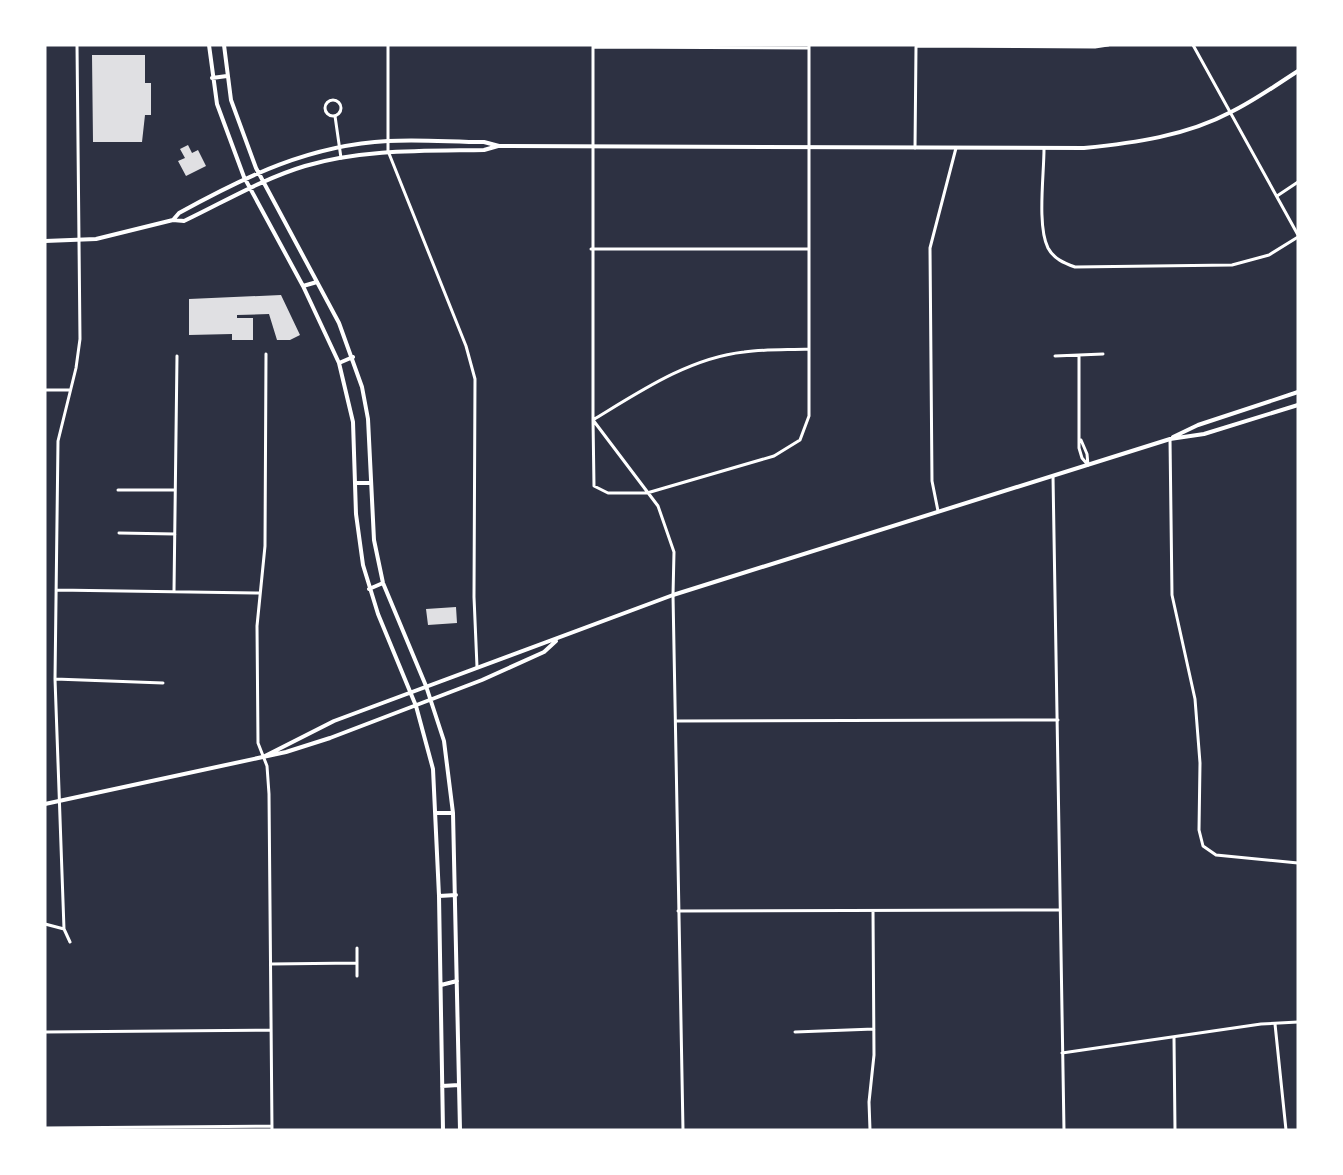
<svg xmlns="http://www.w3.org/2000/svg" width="1343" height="1175" viewBox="0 0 1343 1175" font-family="Lora,serif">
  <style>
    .building { fill: #e0e0e3 }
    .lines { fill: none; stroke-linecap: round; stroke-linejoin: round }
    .minor { stroke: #fff; stroke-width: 3 }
    .tertiary { stroke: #fff; stroke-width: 3 }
    .secondary { stroke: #fff; stroke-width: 4 }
  </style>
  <rect width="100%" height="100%" fill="#2d3142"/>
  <path class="building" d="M 92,55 L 145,55 L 145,83 L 151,83 L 151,115 L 145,115 L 142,142 L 93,142 Z
    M 188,145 L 192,153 L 198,150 L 206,166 L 186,176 L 178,161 L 185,158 L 180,149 Z
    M 281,295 L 300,335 L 290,340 L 277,340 L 269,314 L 237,315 L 237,318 L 253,318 L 253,340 L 232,340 L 232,334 L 189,335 L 189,299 Z
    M 456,607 L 457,623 L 428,625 L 426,609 Z"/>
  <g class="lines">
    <path class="minor" d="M 388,45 L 388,151 L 466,346 L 475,379 L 474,597 L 477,667
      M 593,45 L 593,420 L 658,506 L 674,552 L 673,595
      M 809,45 L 809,416 L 800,440 L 774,456 L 647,493 L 608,493 L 594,486 L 593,420 C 639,392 689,358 744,352 C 766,349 788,350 809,349
      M 916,46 L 1095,47 L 1108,45
      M 593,47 L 809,48
      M325 108a8 8 0 1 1 16 0a8 8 0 1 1-16 0Z
      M 335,116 L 341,158
      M 915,148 L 916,47
      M 1044,149 C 1044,175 1037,226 1048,248 C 1054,259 1064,263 1075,267 L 1232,265 L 1269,255 L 1298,237
      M 1277,196 L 1298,182
      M 591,249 L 809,249
      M 266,354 L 265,546 L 257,626 L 258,743 L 267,766 L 269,794 L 272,1130
      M 1055,356 L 1103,354
      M 1079,356 L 1079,448 L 1082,458 L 1088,465 L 1087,454 L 1081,440
      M 45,390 L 69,390
      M 1170,439 L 1172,595 L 1195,699 L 1200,763 L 1199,830 L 1203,846 L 1216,855 L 1298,863
      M 118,490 L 175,490
      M 938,511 L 932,481 L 930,248 L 956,148
      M 119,533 L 175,534
      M 56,590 L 260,593
      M 174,591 L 177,356
      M 55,679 L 163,683
      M 676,721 L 1058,720
      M 678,911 L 1059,910
      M 45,924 L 64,929 L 70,942
      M 64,929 L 55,679 L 58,441 L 76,368 L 80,339 L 77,45
      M 357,948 L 357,963
      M 271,964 L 357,963 L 357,976
      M 1275,1024 L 1286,1130
      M 45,1032 L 271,1030
      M 795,1032 L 874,1029
      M 1174,1038 L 1175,1130
      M 45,1128 L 271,1126
      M 870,1130 L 869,1102 L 874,1055 L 873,911"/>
    <path class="tertiary" d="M 1193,45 L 1298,235
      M 1053,476 L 1064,1130
      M 673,595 L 683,1130
      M 1062,1053 L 1261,1024 L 1298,1022"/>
    <path class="secondary" d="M 209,45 L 217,104 L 244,177 L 303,286 L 339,363 L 353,422 L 356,514 L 363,565 L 378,614 L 416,706 L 433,769 L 439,896 L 443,1130
      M 224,45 L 231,100 L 256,168 L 339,323 L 362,387 L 368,419 L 374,540 L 383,583 L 426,686 L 444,741 L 453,813 L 460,1130
      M 212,78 L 227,76
      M 173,220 L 179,213 C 246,176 310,145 388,141 C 420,139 452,142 484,142 L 499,146 L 1084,148 C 1134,143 1186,136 1231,112 C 1254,101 1276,85 1298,71
      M 45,241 L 96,239 L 173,220 L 184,221 C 224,202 262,179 305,166 C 364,149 424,151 484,150 L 498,146
      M 303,286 L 317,282
      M 339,363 L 353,357
      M 1173,437 L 1198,425 L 1298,392
      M 356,483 L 371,483
      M 369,589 L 383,583
      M 263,757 L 334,721 L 673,595 L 1170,439 L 1204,434 L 1298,405
      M 45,804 L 286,752 L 330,738 L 482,680 L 544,652 L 556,641
      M 436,813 L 453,813
      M 439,896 L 456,895
      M 441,985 L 457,981
      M 442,1086 L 459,1085"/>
  </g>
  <rect width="1343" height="1175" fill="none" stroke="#ffffff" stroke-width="93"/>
</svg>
